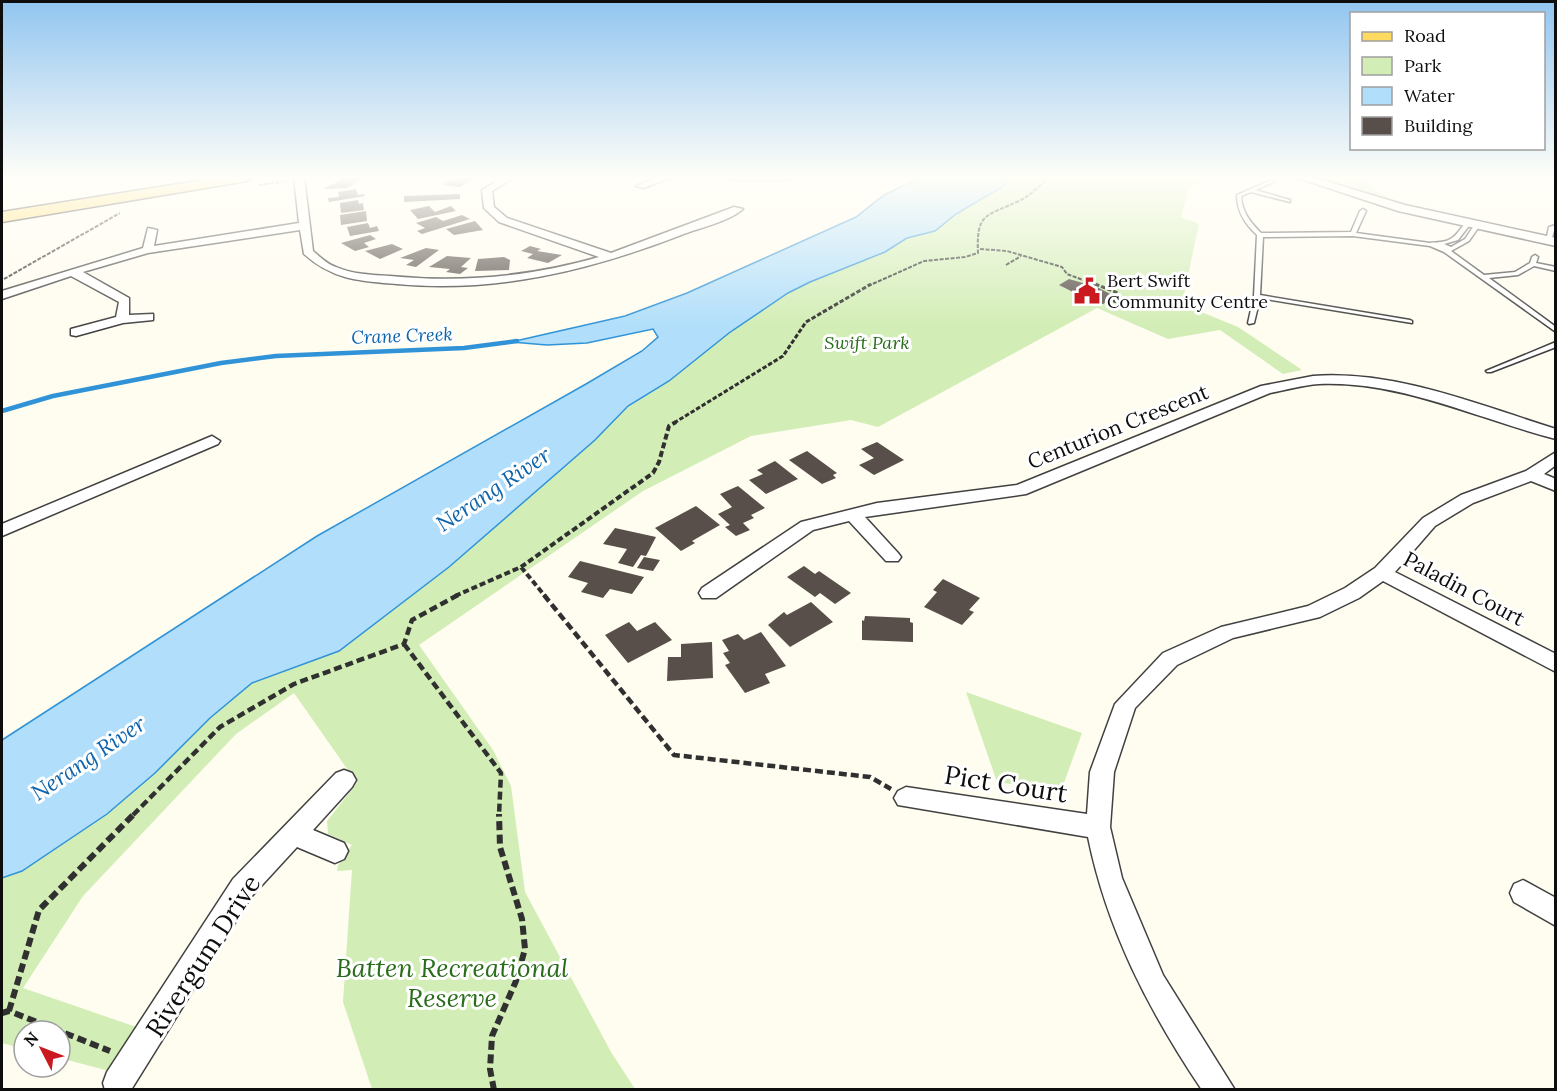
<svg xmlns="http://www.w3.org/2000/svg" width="1557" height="1091" viewBox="0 0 1557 1091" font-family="Lora,serif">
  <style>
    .green { fill: #d2edb5 }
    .water { fill: #b0defb; stroke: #3093d8; stroke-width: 1.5 }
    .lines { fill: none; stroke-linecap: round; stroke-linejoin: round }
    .stream { stroke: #3093d8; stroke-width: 4.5 }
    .building { fill: #584f4a }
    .service-casing { stroke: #414141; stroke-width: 3 }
    .minor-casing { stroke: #414141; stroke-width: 3 }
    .tertiary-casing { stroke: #414141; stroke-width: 3 }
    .primary-casing { stroke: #1f1f1f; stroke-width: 3 }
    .path-far4 { stroke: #303030; stroke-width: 2; stroke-dasharray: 4 1.5; stroke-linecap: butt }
    .path-far3 { stroke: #303030; stroke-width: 3; stroke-dasharray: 4.5 2; stroke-linecap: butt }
    .path-far2 { stroke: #303030; stroke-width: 4; stroke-dasharray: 6 3; stroke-linecap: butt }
    .path-far1 { stroke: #303030; stroke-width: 4.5; stroke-dasharray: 8 4; stroke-linecap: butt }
    .path { stroke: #303030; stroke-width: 6; stroke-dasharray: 9 4.5; stroke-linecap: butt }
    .service { fill: #fff; fill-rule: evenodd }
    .minor { fill: #fff; fill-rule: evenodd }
    .tertiary { fill: #fff; fill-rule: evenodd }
    .primary { fill: #ffda60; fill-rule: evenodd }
    .labels { text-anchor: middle; stroke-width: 6; stroke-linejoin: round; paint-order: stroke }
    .far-poi-label { font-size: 18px; fill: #0e0e0e; stroke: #fff; text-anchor: start }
    .far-water-label { font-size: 18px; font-style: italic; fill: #0d64ab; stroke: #fff }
    .far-park-label { font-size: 18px; font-style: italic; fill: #296c19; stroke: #fff }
    .street-label { font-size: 21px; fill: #0e0e0e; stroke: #fff }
    .water-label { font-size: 22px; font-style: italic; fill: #0d64ab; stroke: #fff }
    .near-street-label { font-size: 26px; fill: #0e0e0e; stroke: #fff }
    .near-park-label { font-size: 26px; font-style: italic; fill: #296c19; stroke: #fff }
  </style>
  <rect width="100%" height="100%" fill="#fffcf0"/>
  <path class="green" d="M 1014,177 L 1213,177 L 1189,187 L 1181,217 L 1199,224 L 1182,304 L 1238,327 L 1302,370 L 1283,374 L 1220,330 L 1168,339 L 1097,308 L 878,427 L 851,420 L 751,436 L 643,491 L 419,645 L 493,750 L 511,786 L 525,892 L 611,1052 L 635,1089 L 372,1089 L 343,1002 L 352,870 L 337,871 L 338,865 L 352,845 L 328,834 L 327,821 L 357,783 L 294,693 L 236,734 L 83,896 L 23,988 L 142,1029 L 113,1072 L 60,1058 L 60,1031 L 24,1031 L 24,1049 L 2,1043 L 2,878 L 22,871 L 155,773 L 210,718 L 252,683 L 339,651 L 449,567 L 595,440 L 619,413 L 669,381 L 729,333 L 788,293 L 810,282 L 885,252 L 907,238 L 935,231 L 956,214 Z
    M 1317,177 L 1357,177 L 1387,197 L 1379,196 Z
    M 966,692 L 1082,733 L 1061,791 L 997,782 Z"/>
  <path class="water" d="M 921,177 L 1014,177 L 1002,187 L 956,214 L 935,231 L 907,238 L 885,252 L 810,282 L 788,293 L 729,333 L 669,381 L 628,406 L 595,440 L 449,567 L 339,651 L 252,683 L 210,718 L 155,773 L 107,814 L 22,871 L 2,878 L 2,740 L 317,536 L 586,384 L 642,351 L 658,337 L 653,329 L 587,343 L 547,345 L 511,342 L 625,316 L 687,293 L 856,217 L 884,195 Z"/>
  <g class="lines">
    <path class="stream" d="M 2,411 L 53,396 L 221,363 L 276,356 L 464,348 L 517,341"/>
  </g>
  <path class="building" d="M 347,177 L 363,178 L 347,188 L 323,189 Z
    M 450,177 L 453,177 L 473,179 L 460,187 L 443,185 L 451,180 L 445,180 Z
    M 356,189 L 358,195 L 364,194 L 365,196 L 329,202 L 328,198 L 339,197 L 338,192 Z
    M 460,194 L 460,199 L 404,202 L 404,196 Z
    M 358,200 L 359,204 L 363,203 L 364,210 L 341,213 L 340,203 Z
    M 429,206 L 435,212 L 451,206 L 456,211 L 418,219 L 410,210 Z
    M 366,211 L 367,221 L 341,225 L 340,215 Z
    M 462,215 L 470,219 L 422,234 L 417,231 L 425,228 L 416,223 L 436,217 L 443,221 Z
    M 475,221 L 483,230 L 454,235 L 446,229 Z
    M 368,223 L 370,228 L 377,226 L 379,231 L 350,236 L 347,227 Z
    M 370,235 L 376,239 L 364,243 L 369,247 L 355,251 L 341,243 Z
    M 392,244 L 403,249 L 380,259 L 365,251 Z
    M 530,246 L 541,249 L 537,251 L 562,255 L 548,263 L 527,258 L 533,254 L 521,251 Z
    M 426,248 L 439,250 L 416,267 L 406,265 L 414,260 L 400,258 Z
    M 447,256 L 471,258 L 461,267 L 468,268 L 460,274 L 446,272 L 450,269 L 429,267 Z
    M 504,257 L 510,260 L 509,270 L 475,271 L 478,259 Z
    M 1069,279 L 1097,287 L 1116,297 L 1103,304 L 1089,300 L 1059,285 Z
    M 877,442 L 904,460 L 874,475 L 859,465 L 874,458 L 861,449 Z
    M 807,451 L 837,473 L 833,475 L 836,478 L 822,484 L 789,460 Z
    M 775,461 L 798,479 L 766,494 L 749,480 L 763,474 L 757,470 Z
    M 738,486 L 765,508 L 751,515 L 754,518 L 743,523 L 750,530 L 736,536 L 725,527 L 730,525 L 718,514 L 732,507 L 720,494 Z
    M 696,506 L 720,525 L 692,541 L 695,543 L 681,551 L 655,528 Z
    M 615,528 L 656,537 L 646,556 L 641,555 L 633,567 L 618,563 L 627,549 L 603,544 Z
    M 644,557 L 660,560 L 653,571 L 637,568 Z
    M 580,561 L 644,577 L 632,594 L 610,589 L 603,598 L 581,592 L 588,583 L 568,577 Z
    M 804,566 L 815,574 L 819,571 L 851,593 L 835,604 L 820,593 L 815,597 L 787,577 Z
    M 943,579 L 980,598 L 969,610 L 974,612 L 962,625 L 924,607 L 937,592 L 933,590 Z
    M 811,602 L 833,622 L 790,647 L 768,625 L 784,612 L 787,615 Z
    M 865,616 L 910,618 L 910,622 L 913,623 L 913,642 L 862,640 L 862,620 L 864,621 Z
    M 629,622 L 637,631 L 655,622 L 672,640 L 628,663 L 605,635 Z
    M 761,632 L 786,666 L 765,674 L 770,683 L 745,693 L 725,665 L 730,663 L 723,653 L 729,651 L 722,640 L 738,634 L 744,640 Z
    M 712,642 L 713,678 L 667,681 L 668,657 L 681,657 L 681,644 Z"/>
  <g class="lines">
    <g class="service-casing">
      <path id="service" d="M 1272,180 L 1274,181 L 1274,182 L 1255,190 L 1290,200 L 1290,202 L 1251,192 L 1241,196 C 1242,212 1250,222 1261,233 L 1351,232 L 1360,211 L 1363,209 L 1366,211 L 1356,233 L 1430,243 C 1433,242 1437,243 1440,242 C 1454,241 1458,232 1466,222 L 1470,222 L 1471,223 L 1458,240 L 1444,244 L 1451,247 L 1465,239 L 1475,224 L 1479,224 L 1480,225 L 1469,241 L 1451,251 L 1484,275 L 1515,272 L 1530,263 L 1532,257 L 1535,255 L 1538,257 L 1536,263 L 1556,267 L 1556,271 L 1534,266 L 1518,275 L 1489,278 L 1556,327 L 1556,332 L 1444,252 L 1430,246 L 1353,236 L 1263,237 L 1260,295 L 1410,320 L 1412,321 L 1412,323 L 1260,298 L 1254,323 L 1249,324 L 1248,323 L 1254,296 L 1257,235 C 1245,224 1237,212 1237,195 Z
        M 1556,225 L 1551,240 L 1546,241 L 1549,227 Z
        M 1556,342 L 1556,347 L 1491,372 L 1487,372 L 1486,371 Z"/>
    </g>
    <g class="minor-casing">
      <path id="minor" d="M 294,177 L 304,177 L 313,251 C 320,257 327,264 336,267 C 352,274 372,275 390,276 C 462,283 529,277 599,257 L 499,222 L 484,208 L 482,190 L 504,177 L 515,177 L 492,191 L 494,207 L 507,218 L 611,253 L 734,207 L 743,209 C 728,222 699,228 681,235 C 588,271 497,293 397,284 C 360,281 333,280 304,254 L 300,230 L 148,253 L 83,272 L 129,298 L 129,315 L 153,314 L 153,320 L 123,323 L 76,336 L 71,335 L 71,329 L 116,317 L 119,302 L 71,276 L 2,299 L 2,291 L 143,248 L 148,228 L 157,230 L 154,246 L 299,223 Z
        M 658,177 L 671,177 L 644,188 L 636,186 Z
        M 729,177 L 790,177 L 785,180 L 734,180 Z
        M 1313,376 C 1395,370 1479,405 1556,429 L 1556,439 C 1477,419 1403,381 1319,384 C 1303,385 1286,390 1270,393 L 1026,494 L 865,517 L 898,553 L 901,557 L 898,561 L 886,561 L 849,521 L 813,530 L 716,598 L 702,598 L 699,593 L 702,588 L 801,522 L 877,503 L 1017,485 L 1261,386 Z
        M 212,436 L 220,441 L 218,444 L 2,536 L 2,524 Z
        M 1556,452 L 1556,465 L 1544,474 L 1556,479 L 1556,491 L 1531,481 L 1473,503 L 1435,526 L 1395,572 L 1556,654 L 1556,672 L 1383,581 L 1359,598 L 1320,617 L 1233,638 L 1177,665 L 1135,708 L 1114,772 L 1110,827 L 1122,878 L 1163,975 L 1235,1090 L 1202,1090 C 1149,1011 1107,930 1088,837 L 898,805 L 894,798 L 898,791 L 906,787 L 1087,814 L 1090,772 L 1115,704 L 1163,653 L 1221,627 L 1308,606 L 1345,588 L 1375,568 L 1423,518 L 1461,495 L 1526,471 Z
        M 344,770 L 352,773 L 356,780 L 352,787 L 313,830 L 344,843 L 348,851 L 344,859 L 335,863 L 297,847 L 251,897 L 131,1090 L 105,1090 L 103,1083 L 107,1072 L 233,879 L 336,773 Z
        M 1523,880 L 1556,898 L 1556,926 L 1514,902 L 1510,893 L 1514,884 Z"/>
    </g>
    <g class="tertiary-casing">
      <path id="tertiary" d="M 1295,177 L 1312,177 L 1405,205 L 1556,238 L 1556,246 L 1398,211 Z"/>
    </g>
    <g class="primary-casing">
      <path id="primary" d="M 222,177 L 254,177 L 247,181 L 2,222 L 2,212 Z"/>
    </g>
    <path class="path-far4" d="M 259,185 L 287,181
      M 980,249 L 1007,251 L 1062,267 L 1067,274 L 1099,286
      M 1006,265 L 1021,256
      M 4,279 L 120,213
      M 868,286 L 924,261 L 965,257 L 978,253 C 976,212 987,216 1019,201 C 1030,196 1040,185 1049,177"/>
    <path class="path-far3" d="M 1095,284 L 1118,293 L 1115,295 L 1120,297 L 1114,301 L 1123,304
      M 674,423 L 783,356 L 806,322 L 871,284"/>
    <path class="path-far2" d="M 521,567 L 545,596
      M 455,596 L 521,567 L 653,473 L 659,462 L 669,426 L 676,422"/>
    <path class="path-far1" d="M 544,595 L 674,755 L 870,777 L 891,789
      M 404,644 L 501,773 L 499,815
      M 133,815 L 220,727 L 294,684 L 404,644 L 412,620 L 458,595"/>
    <path class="path" d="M 9,1011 L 39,910 L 134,814
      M 2,1013 L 9,1011 L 110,1051
      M 494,1090 L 490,1069 L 492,1036 L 516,981 L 525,949 L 522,919 L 500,847 L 499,814"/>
    <use href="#service" class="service"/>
    <use href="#minor" class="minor"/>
    <use href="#tertiary" class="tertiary"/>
    <use href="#primary" class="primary"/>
  </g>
  <linearGradient id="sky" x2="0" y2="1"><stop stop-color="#91c5f0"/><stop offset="0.54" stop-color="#fffef8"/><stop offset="1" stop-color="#fffef8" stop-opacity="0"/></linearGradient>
  <rect width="1557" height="329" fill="url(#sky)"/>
  <defs>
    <g id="civic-bare" transform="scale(2.07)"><path d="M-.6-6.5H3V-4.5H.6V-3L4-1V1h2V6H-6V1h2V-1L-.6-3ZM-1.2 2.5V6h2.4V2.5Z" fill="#ca1a20" stroke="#fff" stroke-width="2.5" paint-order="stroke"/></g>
  </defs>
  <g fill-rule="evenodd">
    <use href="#civic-bare" x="1087" y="291"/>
  </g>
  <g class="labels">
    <g class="far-poi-label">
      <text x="1107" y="287">Bert Swift<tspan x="1107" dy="21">Community Centre</tspan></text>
    </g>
    <g class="far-water-label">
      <text transform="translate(402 336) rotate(-2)" y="6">Crane Creek</text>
    </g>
    <g class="far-park-label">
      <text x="867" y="349">Swift Park</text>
    </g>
    <g class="street-label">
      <text transform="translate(1118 427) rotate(-22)" y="7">Centurion Crescent</text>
      <text transform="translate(1464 589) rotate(28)" y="7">Paladin Court</text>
    </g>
    <g class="water-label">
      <text transform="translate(493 489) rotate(-34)" y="8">Nerang River</text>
      <text transform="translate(88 758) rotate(-34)" y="8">Nerang River</text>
    </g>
    <g class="near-street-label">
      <text transform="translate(1006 784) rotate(9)" y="9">Pict Court</text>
      <text transform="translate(203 956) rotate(-57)" y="9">Rivergum Drive</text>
    </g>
    <g class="near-park-label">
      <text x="452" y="977">Batten Recreational<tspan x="452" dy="30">Reserve</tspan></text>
    </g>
  </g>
  <rect width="1557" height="1091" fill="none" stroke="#0e0e0e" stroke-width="6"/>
  <rect x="1350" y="12" width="195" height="138" fill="#ffffff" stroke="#9f9f9f" stroke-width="1.5"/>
  <rect x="1362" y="32" width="30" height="9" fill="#ffda60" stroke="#9f9f9f" stroke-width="1.5"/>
  <text x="1404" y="42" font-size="18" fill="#0e0e0e">Road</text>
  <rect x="1362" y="57" width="30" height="18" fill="#d2edb5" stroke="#9f9f9f" stroke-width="1.5"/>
  <text x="1404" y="72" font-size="18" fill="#0e0e0e">Park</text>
  <rect x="1362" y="87" width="30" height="18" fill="#b0defb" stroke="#9f9f9f" stroke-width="1.5"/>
  <text x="1404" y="102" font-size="18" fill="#0e0e0e">Water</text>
  <rect x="1362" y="117" width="30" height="18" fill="#584f4a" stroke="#9f9f9f" stroke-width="1.5"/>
  <text x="1404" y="132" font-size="18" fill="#0e0e0e">Building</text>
  <g transform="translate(42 1049) rotate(312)"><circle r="28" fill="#ffffff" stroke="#9f9f9f" stroke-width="1.5"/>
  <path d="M0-4.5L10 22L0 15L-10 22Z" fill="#ca1a20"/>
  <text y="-9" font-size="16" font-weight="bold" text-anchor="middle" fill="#0e0e0e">N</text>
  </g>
</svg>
